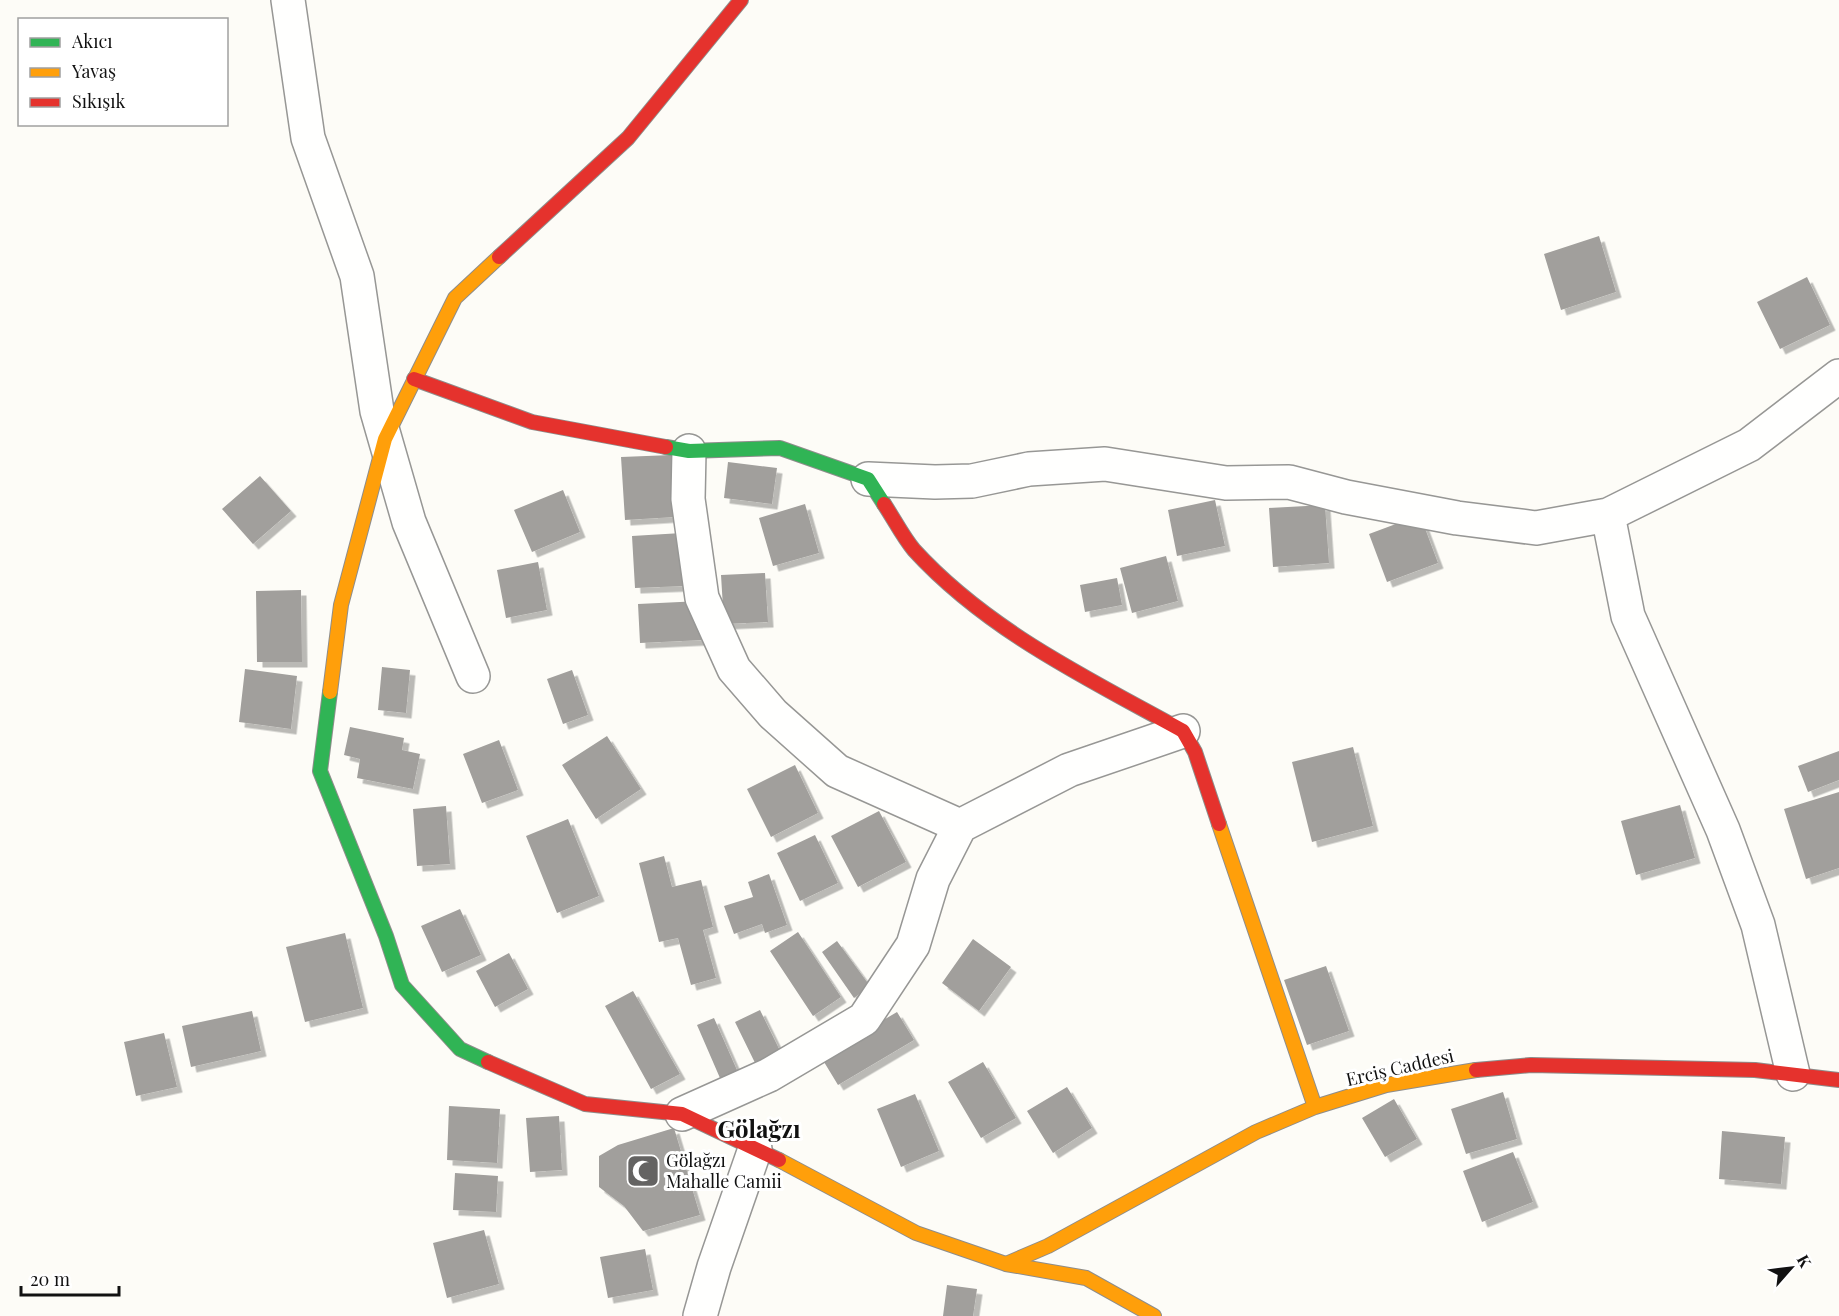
<svg xmlns="http://www.w3.org/2000/svg" width="1839" height="1316" viewBox="0 0 1839 1316" font-family="'Playfair Display',serif">
  <style>
    .building { fill: #a19f9c; filter: url(#shadow) }
    .lines { fill: none; stroke-linecap: round; stroke-linejoin: round }
    .street-casing { stroke: #979795; stroke-width: 36 }
    .fast-casing { stroke: #8e8d8b; stroke-width: 16 }
    .slow-casing { stroke: #8e8d8b; stroke-width: 16 }
    .jam-casing { stroke: #8e8d8b; stroke-width: 16 }
    .street { stroke: #fffffe; stroke-width: 33 }
    .fast { stroke: #30b455; stroke-width: 14 }
    .slow { stroke: #ff9f0a; stroke-width: 14 }
    .jam { stroke: #e5322d; stroke-width: 14 }
    .labels { text-anchor: middle; stroke-width: 6; stroke-linejoin: round; paint-order: stroke }
    .street-label { font-size: 18px; fill: #111; stroke: #fff }
    .poi-label { font-size: 18px; fill: #111; stroke: #fff; text-anchor: start }
    .district-label { font-size: 24px; font-weight: bold; fill: #111; stroke: #fff }
  </style>
  <defs>
    <filter id="shadow"><feDropShadow dx="5.5" dy="5.5" stdDeviation="0" flood-color="#0004"/></filter>
  </defs>
  <rect width="100%" height="100%" fill="#fdfcf7"/>
  <path class="building" d="M 1599,236 L 1616,292 L 1561,310 L 1544,254 Z
    M 1807,277 L 1830,325 L 1780,349 L 1757,302 Z
    M 672,455 L 675,517 L 625,520 L 621,457 Z
    M 728,462 L 777,468 L 772,504 L 724,498 Z
    M 260,476 L 291,511 L 253,544 L 222,509 Z
    M 563,490 L 580,532 L 532,552 L 514,510 Z
    M 1215,500 L 1225,546 L 1177,556 L 1168,510 Z
    M 805,504 L 819,553 L 773,566 L 759,518 Z
    M 1325,505 L 1329,563 L 1273,567 L 1269,508 Z
    M 1420,515 L 1438,563 L 1387,582 L 1369,534 Z
    M 682,533 L 685,586 L 635,588 L 632,536 Z
    M 1166,556 L 1178,601 L 1132,613 L 1120,568 Z
    M 538,562 L 547,610 L 506,618 L 497,570 Z
    M 765,573 L 768,622 L 724,624 L 721,575 Z
    M 1117,578 L 1122,605 L 1085,612 L 1080,585 Z
    M 301,590 L 302,662 L 257,662 L 256,591 Z
    M 701,601 L 703,640 L 640,643 L 638,604 Z
    M 382,667 L 410,670 L 406,713 L 378,710 Z
    M 245,669 L 297,676 L 291,729 L 239,722 Z
    M 572,670 L 588,715 L 563,724 L 547,679 Z
    M 350,727 L 404,738 L 402,750 L 420,754 L 413,789 L 357,778 L 360,759 L 344,755 Z
    M 607,736 L 641,789 L 596,819 L 562,765 Z
    M 499,740 L 518,790 L 482,803 L 463,754 Z
    M 1353,747 L 1373,826 L 1312,842 L 1292,762 Z
    M 1839,751 L 1839,780 L 1808,792 L 1798,766 Z
    M 795,765 L 818,813 L 771,837 L 747,789 Z
    M 1839,792 L 1839,868 L 1806,879 L 1784,809 Z
    M 1680,805 L 1695,858 L 1636,875 L 1621,821 Z
    M 446,806 L 450,864 L 417,866 L 413,809 Z
    M 879,811 L 906,862 L 858,887 L 831,836 Z
    M 568,819 L 599,896 L 557,913 L 526,836 Z
    M 815,835 L 838,883 L 800,901 L 777,853 Z
    M 664,856 L 672,887 L 701,880 L 713,927 L 703,930 L 716,978 L 691,985 L 678,938 L 659,942 L 639,863 Z
    M 769,874 L 787,925 L 765,933 L 762,924 L 734,934 L 724,906 L 753,897 L 748,882 Z
    M 460,909 L 481,955 L 442,972 L 421,926 Z
    M 798,932 L 841,997 L 813,1016 L 770,951 Z
    M 345,933 L 363,1008 L 305,1022 L 286,947 Z
    M 973,939 L 1011,967 L 979,1011 L 942,983 Z
    M 837,941 L 870,986 L 854,998 L 822,952 Z
    M 509,953 L 528,989 L 495,1007 L 476,971 Z
    M 1326,966 L 1349,1031 L 1307,1045 L 1284,980 Z
    M 633,991 L 680,1074 L 651,1089 L 605,1006 Z
    M 760,1010 L 783,1057 L 758,1069 L 735,1022 Z
    M 252,1011 L 261,1051 L 191,1067 L 182,1026 Z
    M 897,1012 L 914,1040 L 838,1085 L 821,1057 Z
    M 714,1018 L 740,1077 L 723,1085 L 697,1025 Z
    M 164,1033 L 177,1087 L 136,1096 L 124,1042 Z
    M 983,1062 L 1016,1118 L 981,1138 L 948,1082 Z
    M 1067,1087 L 1092,1128 L 1053,1153 L 1027,1111 Z
    M 1503,1092 L 1517,1139 L 1466,1154 L 1451,1109 Z
    M 915,1094 L 939,1151 L 901,1167 L 877,1109 Z
    M 1394,1099 L 1417,1139 L 1385,1157 L 1362,1118 Z
    M 449,1106 L 500,1109 L 497,1163 L 447,1160 Z
    M 559,1116 L 562,1170 L 530,1172 L 526,1118 Z
    M 674,1128 L 700,1215 L 643,1231 L 624,1206 L 599,1187 L 599,1156 L 618,1145 Z
    M 1722,1131 L 1785,1137 L 1781,1184 L 1719,1179 Z
    M 1513,1152 L 1533,1202 L 1482,1222 L 1463,1171 Z
    M 455,1173 L 498,1176 L 496,1212 L 453,1210 Z
    M 484,1230 L 499,1284 L 447,1298 L 433,1243 Z
    M 645,1249 L 653,1290 L 608,1298 L 600,1257 Z
    M 947,1285 L 977,1289 L 973,1316 L 943,1316 Z"/>
  <g class="lines">
    <g class="street-casing">
      <path id="street" d="M 288,0 L 308,138 L 357,276 L 377,411 L 409,522 L 473,676
        M 689,451 L 688,499 L 702,598 L 734,669 L 773,714 L 837,771 L 960,826
        M 868,479 L 935,482 L 972,481 L 1029,469 L 1105,464 L 1226,483 L 1289,482 L 1346,497 L 1457,518 L 1536,528 L 1608,515 L 1749,445 L 1839,376
        M 1608,515 L 1628,616 L 1723,830 L 1758,925 L 1793,1074
        M 682,1114 L 769,1075 L 864,1019 L 913,945 L 933,879 L 960,826 L 1069,770 L 1183,731
        M 700,1316 L 714,1267 L 755,1149"/>
    </g>
    <g class="fast-casing">
      <path id="fast" d="M 666,447 L 689,451 L 780,448 L 868,479 L 884,504
        M 330,692 L 320,771 L 386,936 L 402,985 L 460,1049 L 488,1062"/>
    </g>
    <g class="slow-casing">
      <path id="slow" d="M 330,692 L 341,605 L 385,439 L 455,298 L 499,257
        M 1219,824 L 1315,1107
        M 779,1160 L 916,1233 L 1006,1264 L 1086,1278 L 1154,1316
        M 1006,1264 L 1048,1246 L 1256,1132 L 1315,1107 L 1386,1085 L 1476,1070"/>
    </g>
    <g class="jam-casing">
      <path id="jam" d="M 499,257 L 628,138 L 741,0
        M 414,379 L 532,422 L 666,447
        M 884,504 C 894,519 903,537 914,550 C 988,631 1089,679 1183,731 L 1195,752 L 1219,824
        M 488,1062 L 585,1104 L 682,1114 L 779,1160
        M 1476,1070 L 1531,1065 L 1755,1070 L 1839,1080"/>
    </g>
    <use href="#street" class="street"/>
    <use href="#fast" class="fast"/>
    <use href="#slow" class="slow"/>
    <use href="#jam" class="jam"/>
  </g>
  <defs>
    <g id="mosque-square" transform="scale(1.725)"><rect x="-9" y="-9" width="18" height="18" rx="4" fill="#646362" stroke="#fff"/><path d="M3.5-4.9A6 6 0 1 0 3.5 4.9A5 5 0 1 1 3.5-4.9Z" fill="#fff"/></g>
  </defs>
  <g fill-rule="evenodd">
    <use href="#mosque-square" x="643" y="1171"/>
  </g>
  <g class="labels">
    <g class="street-label">
      <text transform="translate(1400 1068) rotate(-13)" y="6">Erciş Caddesi</text>
    </g>
    <g class="poi-label">
      <text x="666" y="1167">Gölağzı<tspan x="666" dy="21">Mahalle Camii</tspan></text>
    </g>
    <g class="district-label">
      <text x="759" y="1138">Gölağzı</text>
    </g>
  </g>
  <rect x="18" y="18" width="210" height="108" fill="#ffffff" stroke="#a0a0a0" stroke-width="1.5"/>
  <rect x="30" y="38" width="30" height="9" fill="#30b455" stroke="#a0a0a0" stroke-width="1.5"/>
  <text x="72" y="48" font-size="18" fill="#111111">Akıcı</text>
  <rect x="30" y="68" width="30" height="9" fill="#ff9f0a" stroke="#a0a0a0" stroke-width="1.5"/>
  <text x="72" y="78" font-size="18" fill="#111111">Yavaş</text>
  <rect x="30" y="98" width="30" height="9" fill="#e5322d" stroke="#a0a0a0" stroke-width="1.5"/>
  <text x="72" y="108" font-size="18" fill="#111111">Sıkışık</text>
  <g transform="translate(1791 1268) rotate(62)" stroke="#ffffff" stroke-width="4.5" paint-order="stroke">
  <path d="M0-4.5L10 22L0 15L-10 22Z" fill="#111111"/>
  <text y="-9" font-size="16" font-weight="bold" text-anchor="middle" fill="#111111">K</text>
  </g>
  <path d="M21 1286v9h98v-9" fill="none" stroke="#111111" stroke-width="3"/>
  <text x="30" y="1286" font-size="18" fill="#111111" stroke="#ffffff" stroke-width="4.5" paint-order="stroke">20 m</text>
</svg>
